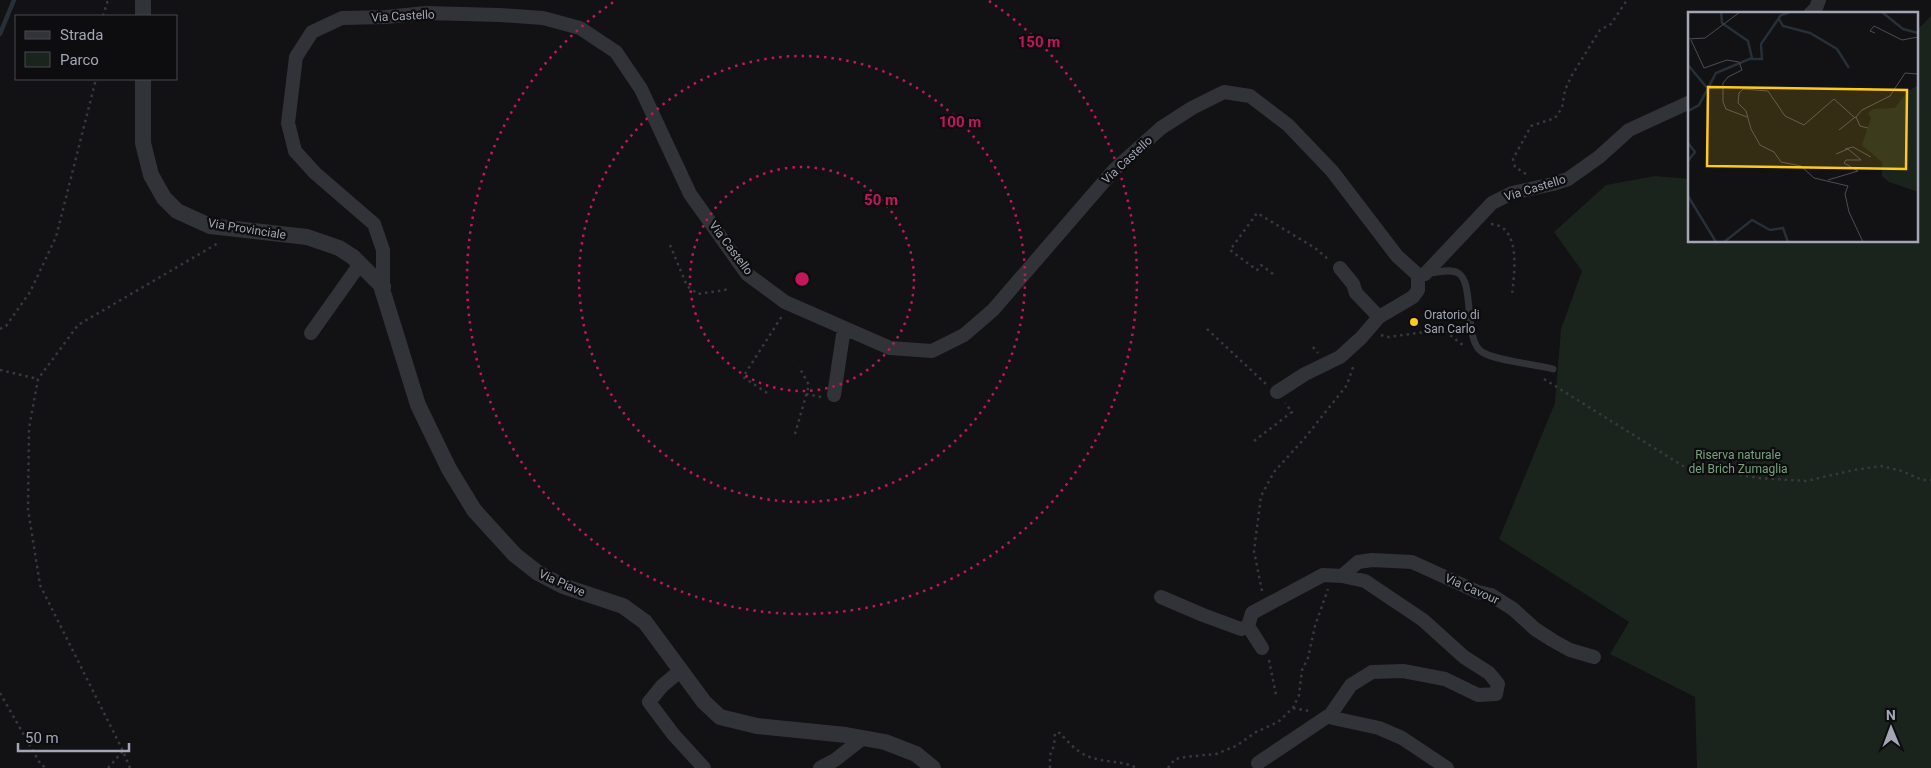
<svg xmlns="http://www.w3.org/2000/svg" width="1931" height="768" viewBox="0 0 1931 768" font-family="Roboto,sans-serif">
  <style>
    .green { fill: #1b231d }
    .lines { fill: none; stroke-linecap: round; stroke-linejoin: round }
    .stream { stroke: #272f38; stroke-width: 4.5 }
    .path { stroke: #383940; stroke-width: 2.5; stroke-dasharray: 2.5 4; stroke-linecap: butt }
    .service { stroke: #323338; stroke-width: 7 }
    .minor { stroke: #323338; stroke-width: 14 }
    .tertiary { stroke: #323338; stroke-width: 16 }
    .ring { fill: none; stroke: #c2185b; stroke-width: 2.5; stroke-dasharray: 2.5 5 }
    .poi-dot { fill: #ffca1e; stroke: #0d0c0e; stroke-width: 2 }
    .labels { text-anchor: middle; stroke-width: 4.5; stroke-linejoin: round; paint-order: stroke }
    .street-label { font-size: 12px; fill: #a2a6b5; stroke: #0d0c0e }
    .poi-label { font-size: 12px; fill: #a2a6b5; stroke: #0d0c0e; text-anchor: start }
    .park-label { font-size: 12px; fill: #77a27e; stroke: #0d0c0e }
    .inset-river { fill: none; stroke: #272f38; stroke-width: 2.5 }
    .inset-road { fill: none; stroke: #4c4d54; stroke-width: 1 }
    .view { fill: #ffca1e; fill-opacity: 0.15; stroke: #ffca1e; stroke-width: 2.5 }
    .inset-edge { fill: none; stroke: #a2a6b5; stroke-width: 2.5 }
    .centre { fill: #c2185b; stroke: #0d0c0e; stroke-width: 2.5 }
    .ring-label { font-size: 15px; text-anchor: middle; font-weight: bold; fill: #c2185b; stroke: #0d0c0e; stroke-width: 4.5; stroke-linejoin: round; paint-order: stroke }
  </style>
  <rect width="100%" height="100%" fill="#121113"/>
  <path class="green" d="M 1931,16 L 1931,768 L 1697,768 L 1695,697 L 1610,654 L 1629,622 L 1499,539 L 1555,403 L 1561,329 L 1582,271 L 1554,232 L 1606,185 L 1655,176 L 1690,179 L 1690,241 L 1917,241 L 1917,30 Z"/>
  <g class="lines">
    <path class="stream" d="M 0,34 L 14,0"/>
    <path class="path" d="M 103,16 L 108,0
      M 1526,174 L 1515,167 L 1513,159 L 1531,126 L 1555,118 L 1562,108 L 1565,90 L 1572,75 L 1600,30 L 1611,24 L 1627,0
      M 1491,224 C 1522,226 1514,275 1512,295
      M 670,245 L 687,286 L 698,294 L 725,290 L 730,287
      M 1273,274 L 1261,265 L 1257,270 L 1230,250 L 1257,213 L 1315,248 L 1329,260
      M 0,329 L 6,326 L 30,292 L 56,237 L 96,79
      M 1207,329 L 1267,385
      M 1381,335 L 1388,337 L 1440,330 L 1445,331 L 1464,346
      M 1313,347 L 1318,353
      M 0,370 L 38,379
      M 1544,379 L 1683,466 L 1759,478 L 1806,481 L 1854,470 L 1881,466 L 1902,471 L 1922,480 L 1931,480
      M 767,393 L 743,377 L 782,316
      M 806,394 L 821,397
      M 795,434 L 809,385 L 799,367
      M 1254,441 L 1292,412 L 1285,403
      M 1262,591 L 1254,551 L 1261,496 L 1274,472 L 1304,439 L 1347,385 L 1354,364
      M 1269,660 L 1276,695
      M 0,693 L 41,765 L 47,768
      M 1293,708 L 1309,711
      M 108,768 L 123,751
      M 130,768 L 123,751 L 40,585 L 28,509 L 29,428 L 38,379 L 78,325 L 220,242
      M 1050,768 L 1050,755 L 1054,746 L 1055,733 L 1060,733 C 1067,741 1077,752 1087,756 C 1104,763 1120,760 1137,768
      M 1168,768 L 1175,759 L 1185,757 L 1216,754 L 1236,746 L 1256,732 L 1278,722 L 1293,708 L 1299,695 L 1302,670 L 1308,658 L 1315,626 L 1328,589"/>
    <path class="service" d="M 1428,273 C 1437,273 1450,268 1458,273 C 1475,282 1463,340 1482,352 C 1496,361 1535,364 1553,369"/>
    <path class="minor" d="M 1810,14 L 1816,8 L 1819,0
      M 1340,268 L 1353,284 L 1356,293 L 1379,317
      M 383,287 L 383,250 L 374,224 L 315,173 L 295,151 L 288,123 L 296,57 L 312,32 L 342,18 L 386,17 L 426,13 L 500,15 L 543,18 L 580,28 L 616,52 L 641,89 L 690,194 L 747,274 L 785,302 L 890,348 L 932,351 L 964,335 L 993,310 L 1114,170 L 1161,128 L 1192,108 L 1224,92 L 1250,96 L 1288,125 L 1332,171 L 1397,256 L 1418,275 L 1425,274 L 1492,203 L 1512,193 L 1553,184 L 1568,179 L 1599,157 L 1629,130 L 1690,102
      M 311,333 L 360,264
      M 1277,392 L 1305,374 L 1340,357 L 1361,338 L 1379,317 L 1413,297 L 1418,290 L 1418,275
      M 834,395 L 844,328
      M 1342,576 L 1358,562 L 1372,560 L 1412,562 L 1478,592 L 1491,595 L 1513,609 L 1535,629 L 1552,640 L 1570,650 L 1594,657
      M 1161,597 L 1203,615 L 1241,629 L 1248,626 L 1252,613 L 1323,575 L 1342,576 L 1365,581 L 1423,620 L 1464,657 L 1489,673 L 1498,684 L 1496,694 L 1478,695 L 1445,679 L 1403,671 L 1372,672 L 1351,685 L 1331,714 L 1333,718 L 1379,728 L 1402,738 L 1447,768
      M 1248,626 L 1262,648
      M 680,671 L 662,686 L 649,702 L 673,734 L 704,768
      M 1258,763 L 1331,714
      M 820,768 L 835,760 L 863,738"/>
    <path class="tertiary" d="M 143,16 L 143,0
      M 143,79 L 143,143 L 151,175 L 164,198 L 177,211 L 210,226 L 307,237 L 339,248 L 353,257 L 383,287 L 382,289 L 418,405 L 449,469 L 474,510 L 515,555 L 538,573 L 563,586 L 623,606 L 645,622 L 704,702 L 720,717 L 757,726 L 846,735 L 885,742 L 916,754 L 933,768"/>
  </g>
  <g class="ring">
    <circle cx="802" cy="279" r="112"/>
    <circle cx="802" cy="279" r="223"/>
    <path d="M989 1A335 335 0 1 1 615 1"/>
  </g>
  <circle class="poi-dot" cx="1414" cy="322" r="5"/>
  <g class="labels">
    <g class="street-label">
      <text transform="translate(403 16) rotate(-3)" y="4">Via Castello</text>
      <text transform="translate(1127 160) rotate(-43)" y="4">Via Castello</text>
      <text transform="translate(1535 188) rotate(-17)" y="4">Via Castello</text>
      <text transform="translate(247 229) rotate(9)" y="4">Via Provinciale</text>
      <text transform="translate(731 248) rotate(53)" y="4">Via Castello</text>
      <text transform="translate(562 583) rotate(24)" y="4">Via Piave</text>
      <text transform="translate(1472 589) rotate(24)" y="4">Via Cavour</text>
    </g>
    <g class="poi-label">
      <text x="1424" y="319">Oratorio di<tspan x="1424" dy="14">San Carlo</tspan></text>
    </g>
    <g class="park-label">
      <text x="1738" y="459">Riserva naturale<tspan x="1738" dy="14">del Brich Zumaglia</tspan></text>
    </g>
  </g>
  <g transform="translate(1688 12)">
    <rect width="230" height="230" fill="#121113"/>
    <path d="M 230,73 L 230,180 L 201,170 L 194,164 L 194,150 L 174,133 L 183,106 L 180,101 L 185,97 L 207,96 L 219,80 Z" fill="#1b231d"/>
    <path class="inset-river" d="M 194,0 L 215,17 L 230,21M 91,7 L 95,14 L 122,21 L 149,37 L 161,56M 63,47 L 74,47 L 73,32 L 93,3 L 102,0M 0,53 L 20,77M 0,99 L 11,93 L 28,61 L 64,46 L 60,29 L 34,11 L 33,0M 0,131 L 7,140 L 0,149M 0,184 L 28,230M 36,230 L 64,208 L 82,218 L 95,216 L 100,230"/>
    <path class="inset-road" d="M 187,21 L 182,19 L 186,14 L 214,28 L 230,25M 0,27 L 17,26 L 52,0M 3,28 L 16,56 L 39,48 L 51,50 L 54,58 L 40,65 L 35,71 L 35,90 L 38,97 L 59,105M 168,105 L 172,114 L 180,116M 151,118 L 166,106M 157,137 L 165,135 L 183,145M 140,168 L 170,159 L 156,151 L 158,148 L 173,148 L 160,137 L 148,142M 175,230 L 161,200 L 157,182 L 160,174 L 126,166 L 113,154 L 93,150 L 86,140 L 72,133 L 63,117 L 58,99 L 50,91 L 51,81 L 55,77 L 80,79 L 97,104 L 116,113 L 146,87 L 167,106 L 174,98 L 202,84 L 217,61 L 230,62"/>
    <path class="view" d="M 20,75 L 219,78 L 218,157 L 19,154 Z"/>
    <rect width="230" height="230" class="inset-edge"/>
  </g>
  <circle cx="802" cy="279" r="8" class="centre"/>
  <g class="ring-label">
    <text x="1039" y="47">150 m</text>
    <text x="960" y="127">100 m</text>
    <text x="881" y="205">50 m</text>
  </g>
  <rect x="15" y="15" width="162" height="65" fill="#0d0c0e" stroke="#494a51"/>
  <rect x="25" y="31" width="25" height="8" fill="#323338" stroke="#494a51"/>
  <text x="60" y="40" font-size="15" fill="#a2a6b5">Strada</text>
  <rect x="25" y="52" width="25" height="15" fill="#1b231d" stroke="#494a51"/>
  <text x="60" y="65" font-size="15" fill="#a2a6b5">Parco</text>
  <g transform="translate(1891 728) rotate(359)" stroke="#0d0c0e" stroke-width="4" paint-order="stroke">
  <path d="M0-4L9 19L0 12L-9 19Z" fill="#a2a6b5"/>
  <text y="-8" font-size="14" font-weight="bold" text-anchor="middle" fill="#a2a6b5">N</text>
  </g>
  <path d="M18 743v8h111v-8" fill="none" stroke="#a2a6b5" stroke-width="2.5"/>
  <text x="25" y="743" font-size="15" fill="#a2a6b5" stroke="#0d0c0e" stroke-width="4" paint-order="stroke">50 m</text>
</svg>
